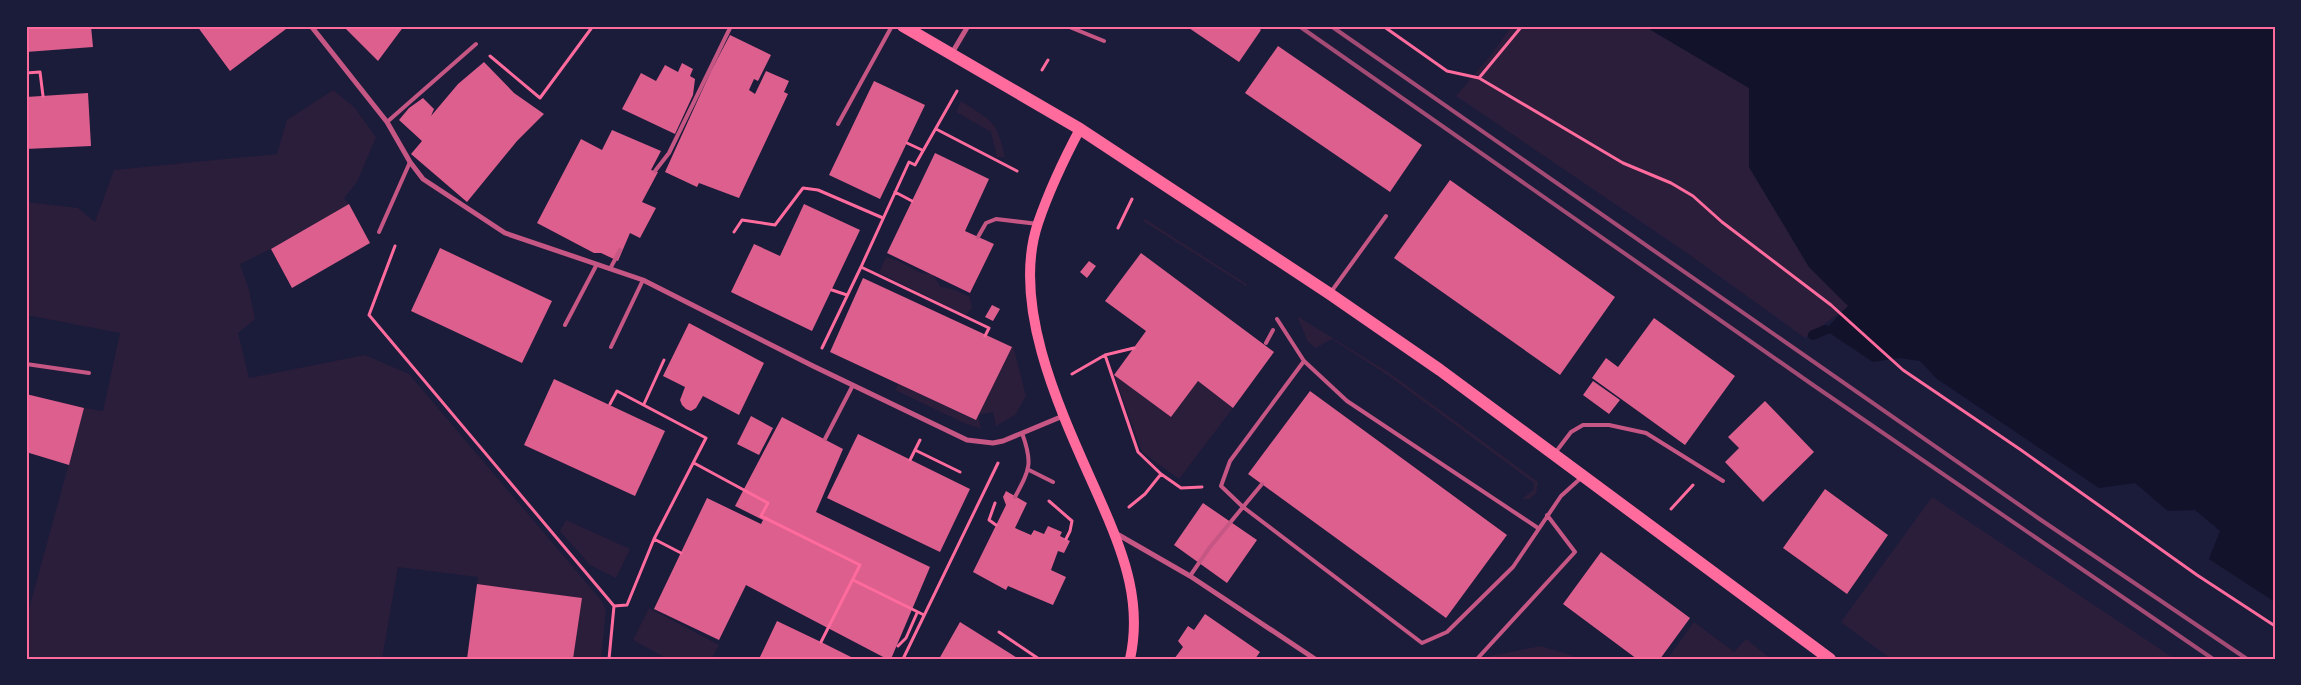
<svg xmlns="http://www.w3.org/2000/svg" width="2301" height="685" viewBox="0 0 2301 685" font-family="Montserrat,sans-serif">
  <style>
    .green { fill: #2a1e3b }
    .water { fill: #12122b }
    .lines { fill: none; stroke-linecap: round; stroke-linejoin: round }
    .stream { stroke: #12122b; stroke-width: 10 }
    .building { fill: #dd5f8e }
    .path { stroke: #ff6b9d; stroke-width: 3 }
    .service { stroke: #c65784; stroke-width: 4 }
    .minor { stroke: #c65784; stroke-width: 5 }
    .secondary { stroke: #ff6b9d; stroke-width: 10 }
    .primary { stroke: #ff6b9d; stroke-width: 12 }
    .rail { stroke: #a44b75; stroke-width: 4 }
    .neatline { fill: none; stroke: #ff6b9d; stroke-width: 2 }
  </style>
  <rect width="100%" height="100%" fill="#1b1b3a"/>
  <path class="green" d="M 1512,26 L 1644,26 L 1749,88 L 1749,167 L 1809,267 L 1849,306 L 1805,338 L 1687,253 L 1456,96 L 1490,56 Z
    M 333,90 L 354,107 L 376,137 L 357,182 L 344,198 L 349,204 L 271,249 L 240,264 L 249,290 L 255,319 L 238,333 L 249,378 L 365,355 L 409,374 L 601,600 L 606,610 L 601,659 L 573,659 L 581,598 L 477,584 L 478,577 L 398,567 L 382,659 L 26,659 L 26,620 L 84,408 L 103,411 L 120,333 L 26,315 L 26,202 L 78,208 L 95,222 L 114,170 L 277,154 L 287,120 Z
    M 961,101 C 993,122 996,119 1005,157 L 997,157 L 991,132 L 956,112 Z
    M 1145,219 L 1248,285 L 1246,286 L 1143,221 Z
    M 886,257 L 896,260 L 921,273 L 932,274 L 941,287 L 953,289 L 970,297 L 972,308 L 966,315 L 879,273 Z
    M 1297,316 L 1391,374 L 1538,482 L 1536,494 L 1529,499 L 1522,499 L 1533,490 L 1534,483 L 1389,376 L 1332,339 L 1316,348 L 1308,342 Z
    M 1013,345 L 1026,396 L 1015,415 L 996,426 L 993,412 L 978,415 L 981,429 L 962,422 L 895,390 L 898,384 L 975,420 Z
    M 1114,375 L 1171,417 L 1198,381 L 1233,408 L 1179,479 L 1142,452 Z
    M 1932,497 L 2175,659 L 1891,659 L 1841,622 Z
    M 566,520 L 630,549 L 616,578 L 590,565 L 560,531 Z
    M 649,608 L 719,645 L 713,656 L 717,659 L 668,659 L 633,640 Z
    M 1694,622 L 1734,652 L 1746,639 L 1771,659 L 1667,659 Z
    M 1541,646 L 1582,659 L 1487,659 L 1490,656 Z"/>
  <path class="water" d="M 1644,26 L 2275,26 L 2275,602 L 2209,559 L 2220,531 L 2195,510 L 2168,511 L 2135,483 L 2099,488 L 1937,379 L 1920,361 L 1899,358 L 1873,362 L 1825,330 L 1848,306 L 1809,267 L 1749,167 L 1749,88 Z"/>
  <g class="lines">
    <path class="stream" d="M 1813,335 L 1825,330"/>
  </g>
  <path class="building" d="M 26,26 L 91,26 L 93,47 L 26,52 Z
    M 197,26 L 290,26 L 230,71 Z
    M 343,26 L 404,26 L 378,61 Z
    M 1186,26 L 1256,26 L 1261,30 L 1239,62 Z
    M 730,35 L 771,55 L 758,81 L 754,79 L 749,90 L 755,94 L 766,71 L 789,81 L 784,92 L 788,94 L 739,198 L 699,183 L 697,187 L 665,172 L 711,71 Z
    M 1278,46 L 1422,145 L 1390,192 L 1245,93 Z
    M 484,62 L 514,93 L 544,114 L 517,141 L 467,202 L 411,154 L 422,141 L 399,120 L 409,108 L 423,98 L 434,109 L 431,116 L 458,84 Z
    M 682,63 L 693,69 L 690,76 L 695,79 L 693,95 L 675,134 L 622,109 L 641,73 L 656,81 L 665,65 L 678,72 Z
    M 874,81 L 925,105 L 880,199 L 829,175 Z
    M 88,93 L 91,146 L 26,149 L 26,97 Z
    M 612,130 L 661,151 L 651,170 L 658,172 L 642,202 L 656,208 L 640,238 L 630,233 L 618,261 L 601,253 L 594,253 L 537,223 L 581,139 L 602,150 Z
    M 935,153 L 989,179 L 965,231 L 994,244 L 970,293 L 887,253 Z
    M 1450,180 L 1615,297 L 1560,375 L 1394,258 Z
    M 349,204 L 370,243 L 292,288 L 271,249 Z
    M 804,204 L 860,230 L 812,331 L 731,292 L 754,244 L 780,256 Z
    M 440,248 L 552,301 L 522,363 L 411,311 Z
    M 1141,253 L 1274,352 L 1233,408 L 1198,381 L 1171,417 L 1114,375 L 1146,331 L 1105,301 Z
    M 1089,261 L 1096,266 L 1087,278 L 1080,272 Z
    M 863,278 L 1012,347 L 976,420 L 830,352 Z
    M 992,305 L 1000,309 L 993,321 L 985,317 Z
    M 1654,318 L 1735,376 L 1685,445 L 1592,378 L 1606,358 L 1618,367 Z
    M 689,323 L 764,363 L 739,415 L 703,396 L 696,408 L 691,411 L 686,409 L 682,405 L 680,400 L 685,387 L 663,376 Z
    M 554,379 L 665,431 L 635,496 L 524,445 Z
    M 1593,381 L 1620,400 L 1609,414 L 1583,395 Z
    M 1310,391 L 1507,535 L 1446,618 L 1248,474 Z
    M 26,394 L 84,408 L 69,465 L 26,452 Z
    M 1765,401 L 1814,452 L 1763,502 L 1725,462 L 1739,448 L 1728,437 Z
    M 751,416 L 773,428 L 759,455 L 737,444 Z
    M 782,417 L 843,449 L 816,512 L 930,567 L 891,659 L 887,659 L 746,585 L 719,640 L 654,609 L 707,498 L 761,524 L 763,520 L 735,506 Z
    M 858,434 L 970,489 L 940,552 L 827,498 Z
    M 1825,489 L 1888,535 L 1847,594 L 1783,548 Z
    M 1006,491 L 1027,503 L 1015,528 L 1031,535 L 1034,530 L 1044,534 L 1048,526 L 1062,532 L 1060,536 L 1070,541 L 1064,553 L 1058,551 L 1051,570 L 1066,577 L 1053,605 L 1008,586 L 1006,590 L 973,572 L 1006,505 L 1003,497 Z
    M 1203,503 L 1257,540 L 1227,583 L 1174,545 Z
    M 1601,552 L 1690,618 L 1660,659 L 1637,659 L 1563,604 Z
    M 477,584 L 582,598 L 573,659 L 467,659 Z
    M 1205,614 L 1260,652 L 1255,659 L 1174,659 L 1183,647 L 1178,641 L 1188,626 L 1194,630 Z
    M 777,621 L 821,642 L 855,659 L 759,659 Z
    M 960,622 L 1011,654 L 1019,659 L 939,659 Z"/>
  <g class="lines">
    <path class="path" d="M 1383,26 L 1447,71 L 1479,78 L 1623,163 L 1671,183 L 1693,196 L 1722,222 L 1831,305 L 1903,370 L 2021,450 L 2197,575 L 2275,626
      M 490,56 L 540,98 L 593,26
      M 1042,70 L 1048,60
      M 26,73 L 40,72 L 43,96
      M 1479,78 L 1522,26
      M 936,129 L 1017,171
      M 907,143 L 922,150
      M 895,192 L 912,201
      M 1118,228 L 1132,199
      M 734,232 L 742,220 L 775,225 L 803,188 L 818,190 L 883,218
      M 395,246 L 369,315 L 614,606 L 609,659
      M 861,267 L 909,162 L 915,165 L 957,91
      M 832,290 L 847,295
      M 822,348 L 861,267 L 989,328 L 985,336
      M 1105,355 L 1138,452 L 1161,474 L 1181,488 L 1202,487
      M 1072,374 L 1105,355 L 1134,348
      M 610,404 L 617,391 L 706,438 L 654,539 L 627,605 L 614,606
      M 644,404 L 664,360
      M 915,450 L 960,472
      M 910,460 L 920,440
      M 694,463 L 768,503 L 761,516 L 860,565 L 821,642
      M 1049,501 L 1072,521 L 1070,531 L 1066,539
      M 995,503 L 989,520 L 996,525
      M 1129,507 L 1145,494 L 1161,474
      M 1671,509 L 1693,485
      M 654,539 L 681,553
      M 853,580 L 924,615
      M 999,632 L 1039,659
      M 898,646 L 906,638 L 917,613
      M 903,659 L 998,463"/>
    <path class="service" d="M 1067,26 L 1104,41
      M 387,122 L 476,44
      M 838,124 L 892,26
      M 655,171 L 669,153 L 731,26
      M 379,232 L 410,162
      M 978,237 L 986,223 L 996,219 L 1038,224
      M 610,269 L 620,250
      M 1331,292 L 1386,216
      M 1277,319 L 1304,361 L 1347,401 L 1538,528
      M 565,325 L 597,264
      M 1266,343 L 1273,330
      M 611,347 L 643,280
      M 1304,361 L 1230,461 L 1221,486 L 1243,507 L 1422,643 L 1447,632 L 1513,567 L 1561,496 L 1582,477
      M 26,364 L 89,373
      M 825,439 L 853,385
      M 1555,453 L 1571,432 L 1583,425 L 1609,425 L 1646,433 L 1723,481
      M 1029,470 L 1053,482
      M 1015,497 C 1030,469 1033,463 1022,433
      M 1190,576 L 1210,547 L 1262,484
      M 1477,659 L 1575,552 L 1547,515"/>
    <path class="minor" d="M 311,26 L 387,122 L 410,162 L 423,179 L 505,233 L 643,280 L 813,366 L 967,440 L 993,443 L 1003,441 L 1063,416
      M 952,53 L 968,26
      M 1117,534 L 1190,576 L 1315,659"/>
    <path class="secondary" d="M 1080,129 C 1064,159 1049,191 1038,223 C 1008,312 1069,428 1104,509 C 1125,557 1142,605 1130,659"/>
    <path class="primary" d="M 903,26 L 1080,129 L 1330,294 L 1440,370 L 1830,659"/>
    <path class="rail" d="M 1299,26 L 1813,385 L 2213,659
      M 1331,26 L 2041,520 L 2247,659"/>
  </g>
  <rect width="2301" height="685" fill="none" stroke="#1b1b3a" stroke-width="55"/>
  <rect x="28" y="28" width="2246" height="630" class="neatline"/>
</svg>
